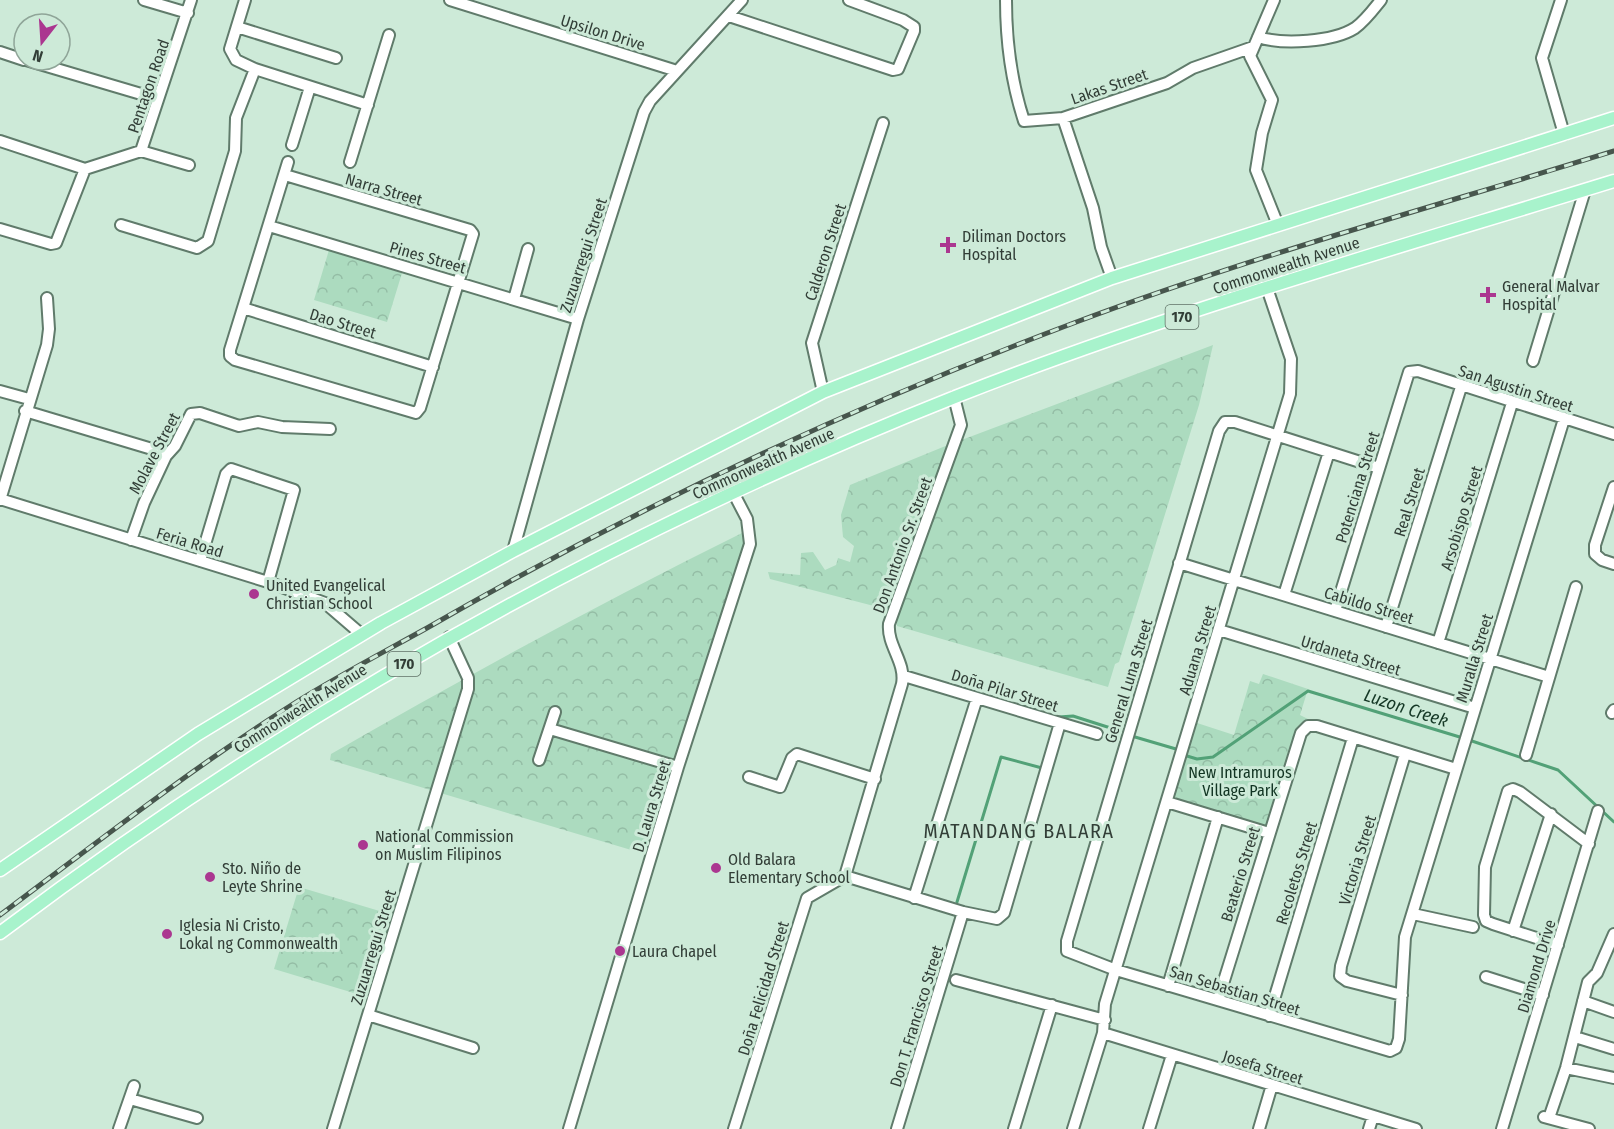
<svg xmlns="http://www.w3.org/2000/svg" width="1614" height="1129" viewBox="0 0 1614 1129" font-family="'Fira Sans Condensed',sans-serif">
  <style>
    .forest { fill: url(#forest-crowns) }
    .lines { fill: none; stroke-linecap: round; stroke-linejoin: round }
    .stream { stroke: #52a177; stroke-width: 3 }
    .minor-casing { stroke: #607b6b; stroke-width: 14 }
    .major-casing { stroke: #fff; stroke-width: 15 }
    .minor { stroke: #fff; stroke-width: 10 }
    .major { stroke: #a8f3cc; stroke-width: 12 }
    .rail-casing { stroke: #47564d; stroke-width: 5 }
    .rail { stroke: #cdead8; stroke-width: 3; stroke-dasharray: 9; stroke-linecap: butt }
    .poi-dot { fill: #ab3790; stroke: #cdead8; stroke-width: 2 }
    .labels { text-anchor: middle; stroke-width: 6; stroke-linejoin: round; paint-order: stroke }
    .shield { fill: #cdead8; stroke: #607267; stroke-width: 1.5 }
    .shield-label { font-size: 15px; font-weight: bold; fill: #323e37 }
    .street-label { font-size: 16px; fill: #323e37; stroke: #cdead8 }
    .poi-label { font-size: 16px; fill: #323e37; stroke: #cdead8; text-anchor: start }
    .park-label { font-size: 16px; fill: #113422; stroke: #cdead8 }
    .water-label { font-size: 18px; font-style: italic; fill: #153826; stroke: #cdead8 }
    .quarter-label { font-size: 20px; letter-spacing: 1.5px; fill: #323e37; stroke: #cdead8 }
  </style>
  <defs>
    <pattern id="forest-crowns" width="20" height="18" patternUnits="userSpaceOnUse" patternTransform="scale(1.5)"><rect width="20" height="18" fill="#acdbbf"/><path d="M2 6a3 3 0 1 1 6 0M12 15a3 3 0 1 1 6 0" fill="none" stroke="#94bda5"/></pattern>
  </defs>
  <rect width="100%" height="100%" fill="#cdead8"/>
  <path class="forest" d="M 329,250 L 402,273 L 387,322 L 314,300 Z
    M 1213,345 L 1199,405 L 1119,662 L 1115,664 L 1108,687 L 897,626 L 897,612 L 770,579 L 768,572 L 800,575 L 801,553 L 813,552 L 825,570 L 836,565 L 838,558 L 850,562 L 854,546 L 843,537 L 841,515 L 850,485 L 943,447 Z
    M 744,532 L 747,542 L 648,855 L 330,760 L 331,754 C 467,676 604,601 744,532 Z
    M 1263,674 L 1308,689 L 1300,715 L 1310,720 L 1300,727 L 1266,828 L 1171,800 L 1194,722 L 1234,735 L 1250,681 L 1259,684 Z
    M 299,887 L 393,915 L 367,997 L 274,969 Z"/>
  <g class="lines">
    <path class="stream" d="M 1059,717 L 1073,716 L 1120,731
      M 1135,737 L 1176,749
      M 1469,740 L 1558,770 L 1614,822
      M 1187,756 L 1197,759 L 1213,757 L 1308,691 L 1463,738
      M 957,902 L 1001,757 L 1042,768"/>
    <g class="minor-casing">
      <path id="minor" d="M 144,0 L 188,13
        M 245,0 L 230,49 L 236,60 L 255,69 L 368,105
        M 450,0 L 677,71
        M 1006,0 C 1006,43 1011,81 1024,121 L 1063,118 L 1167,83 L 1193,68 L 1253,47
        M 1274,0 L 1250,56 L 1272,100 L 1262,133 L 1256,170 L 1278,225
        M 1561,0 L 1542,58 L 1564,134
        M 729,16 L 893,70 L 898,69 L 914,31 L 914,27 L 903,20 L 849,0
        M 237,27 L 336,58
        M 1258,37 C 1283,45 1333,42 1355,28 C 1365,21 1373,10 1381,0
        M 0,52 L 24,60
        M 26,60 L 158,99
        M 1063,118 L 1093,208 L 1101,247 L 1112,278
        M 0,141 L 85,169
        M 292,145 L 310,87
        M 141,151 L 189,165
        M 350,162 L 389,35
        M 285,175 L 470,230 L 473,234 L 420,408 L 416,413 L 235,360 L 230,356 L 230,350 L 288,162
        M 121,225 L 197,248 L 208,241 L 235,151 L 236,118 L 255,69
        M 269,226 L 578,319
        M 0,229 L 51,244 L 56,243 L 85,169 L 141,151 L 191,0
        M 514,299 L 528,249
        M 243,308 L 433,367
        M 1533,361 L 1585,190
        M 0,391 L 29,399
        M 823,392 L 812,343 L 883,123
        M 25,411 L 162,452 L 166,456
        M 1379,468 L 1235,422 L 1225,422 L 1219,431 L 1067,941 L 1067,951 L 1116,970 L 1390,1051 L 1396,1048 L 1399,1039 L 1405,937 L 1564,419
        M 1614,487 L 1595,545 L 1595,554 L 1602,560 L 1614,564
        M 0,499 L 268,582 L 325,603 L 361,634
        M 0,500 L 47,345 L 49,329 L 47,298
        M 131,540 L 144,503 L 166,456 L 175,446 L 191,414 L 200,413 L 239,426 L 258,422 L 282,427 L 330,429
        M 513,551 L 578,319 L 644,112 L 650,101 L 742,0
        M 200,561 L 226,474 L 231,469 L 294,490 L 268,582
        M 1179,563 L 1549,677
        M 1284,595 L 1329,452
        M 1335,611 L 1409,372 L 1418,371 L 1614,434
        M 1386,627 L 1461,387
        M 1219,630 L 1475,708
        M 1438,643 L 1512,403
        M 904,676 L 1097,734
        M 1612,713 L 1614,710
        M 550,729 L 678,767
        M 1526,755 L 1576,587
        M 539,760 L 555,712
        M 749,777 L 780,787 L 792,758 L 797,754 L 875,779
        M 1167,802 L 1269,833
        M 845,876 L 902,684 C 906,662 887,646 889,624 L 961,425 L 954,397
        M 845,876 L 963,912 L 997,919 L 1004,913 L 1060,723
        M 914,898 L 977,698
        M 1413,914 L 1473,927
        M 1513,931 L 1551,814
        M 1558,945 L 1493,924 L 1486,921 L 1484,915 L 1485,867 L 1508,791 L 1513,789 L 1520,792 L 1589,844
        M 1486,977 L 1543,995
        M 956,980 L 1105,1020
        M 1168,986 L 1218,817
        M 1402,995 L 1347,981 L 1340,976 L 1341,966 L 1405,754
        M 1218,1000 L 1301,733 L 1308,726 L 1317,726 L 1456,769
        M 1583,1001 L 1614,1012
        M 368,1015 L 473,1048
        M 1269,1016 L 1353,738
        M 1103,1033 L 1416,1129
        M 1575,1037 L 1614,1049
        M 1566,1068 L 1614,1078
        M 130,1099 L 197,1118
        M 1544,1117 L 1589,1129
        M 1549,1118 L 1566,1068 L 1588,982 L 1597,973 L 1614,934
        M 119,1129 L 134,1086
        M 333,1129 L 468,689 L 468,678 L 449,637
        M 569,1129 L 678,767 L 750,544 L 747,519 L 734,494
        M 734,1129 L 807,898 L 845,876
        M 897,1129 L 963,912
        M 1014,1129 L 1052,1005
        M 1073,1129 L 1103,1033 L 1105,1004 L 1290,394 L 1291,359 L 1267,288
        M 1149,1129 L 1172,1055
        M 1259,1129 L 1272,1085
        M 1369,1129 L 1373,1116
        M 1502,1129 L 1598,811"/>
    </g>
    <g class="major-casing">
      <path id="major" d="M 0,870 L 198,734 L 381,623 L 513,551 L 823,392 L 1112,278 L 1614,118
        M 0,933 C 293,712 615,532 955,397 C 1170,312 1394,249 1614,181"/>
    </g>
    <use href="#minor" class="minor"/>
    <use href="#major" class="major"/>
    <g class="rail-casing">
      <path id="rail" d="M 0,915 C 96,843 191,769 293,704 C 336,677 382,653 427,628 C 633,509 848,408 1071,324 C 1249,257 1433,207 1614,151"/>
    </g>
    <use href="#rail" class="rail"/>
  </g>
  <g class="poi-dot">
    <path d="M945 236h6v6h6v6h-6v6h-6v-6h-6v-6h6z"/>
    <path d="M1485 286h6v6h6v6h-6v6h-6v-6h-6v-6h6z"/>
    <circle cx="254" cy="594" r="6"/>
    <circle cx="363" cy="845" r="6"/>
    <circle cx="716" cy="868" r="6"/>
    <circle cx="210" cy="877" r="6"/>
    <circle cx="167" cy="934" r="6"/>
    <circle cx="620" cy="951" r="6"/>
  </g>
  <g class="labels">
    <g class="shield">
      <rect x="1165.5" y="305" width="33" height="24" rx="4.5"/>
      <rect x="387.5" y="652" width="33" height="24" rx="4.5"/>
    </g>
    <g class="shield-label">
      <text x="1182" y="322">170</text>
      <text x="404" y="669">170</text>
    </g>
    <g class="street-label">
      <text transform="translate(603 32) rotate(17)" y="6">Upsilon Drive</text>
      <text transform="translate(148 86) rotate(-71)" y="6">Pentagon Road</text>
      <text transform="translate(1109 86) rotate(-19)" y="6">Lakas Street</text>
      <text transform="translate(384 189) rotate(16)" y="6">Narra Street</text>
      <text transform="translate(825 252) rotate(-72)" y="6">Calderon Street</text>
      <text transform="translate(583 255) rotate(-72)" y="6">Zuzuarregui Street</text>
      <text transform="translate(428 257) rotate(16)" y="6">Pines Street</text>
      <text transform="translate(1286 265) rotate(-18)" y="6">Commonwealth Avenue</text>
      <text transform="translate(343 323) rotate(17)" y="6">Dao Street</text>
      <text transform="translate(1516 388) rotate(18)" y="6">San Agustin Street</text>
      <text transform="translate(154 453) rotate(-62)" y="6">Molave Street</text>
      <text transform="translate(763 463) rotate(-24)" y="6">Commonwealth Avenue</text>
      <text transform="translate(1357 487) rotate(-73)" y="6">Potenciana Street</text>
      <text transform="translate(1409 502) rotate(-73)" y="6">Real Street</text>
      <text transform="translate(1461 518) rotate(-73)" y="6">Arsobispo Street</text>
      <text transform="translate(190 542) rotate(17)" y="6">Feria Road</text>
      <text transform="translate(902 545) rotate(-70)" y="6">Don Antonio Sr. Street</text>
      <text transform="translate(1369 605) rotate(17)" y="6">Cabildo Street</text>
      <text transform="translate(1197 650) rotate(-73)" y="6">Aduana Street</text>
      <text transform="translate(1351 655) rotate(17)" y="6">Urdaneta Street</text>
      <text transform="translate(1474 658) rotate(-73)" y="6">Muralla Street</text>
      <text transform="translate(1128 681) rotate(-73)" y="6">General Luna Street</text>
      <text transform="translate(1005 690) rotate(17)" y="6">Doña Pilar Street</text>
      <text transform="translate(300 708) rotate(-32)" y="6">Commonwealth Avenue</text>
      <text transform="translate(651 806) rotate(-73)" y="6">D. Laura Street</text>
      <text transform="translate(1357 860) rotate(-73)" y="6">Victoria Street</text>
      <text transform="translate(1296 873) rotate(-73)" y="6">Recoletos Street</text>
      <text transform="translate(1240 874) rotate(-73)" y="6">Beaterio Street</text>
      <text transform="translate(373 947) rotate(-73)" y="6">Zuzuarregui Street</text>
      <text transform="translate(1536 966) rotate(-73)" y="6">Diamond Drive</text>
      <text transform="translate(763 988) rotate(-73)" y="6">Doña Felicidad Street</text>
      <text transform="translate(1235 990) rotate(17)" y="6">San Sebastian Street</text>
      <text transform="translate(916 1016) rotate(-73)" y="6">Don T. Francisco Street</text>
      <text transform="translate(1263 1067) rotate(17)" y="6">Josefa Street</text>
    </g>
    <g class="poi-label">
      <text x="962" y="242">Diliman Doctors<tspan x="962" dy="18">Hospital</tspan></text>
      <text x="1502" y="292">General Malvar<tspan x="1502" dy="18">Hospital</tspan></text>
      <text x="266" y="591">United Evangelical<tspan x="266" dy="18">Christian School</tspan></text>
      <text x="375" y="842">National Commission<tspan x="375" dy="18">on Muslim Filipinos</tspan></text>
      <text x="728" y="865">Old Balara<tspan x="728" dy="18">Elementary School</tspan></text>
      <text x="222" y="874">Sto. Niño de<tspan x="222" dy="18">Leyte Shrine</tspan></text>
      <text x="179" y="931">Iglesia Ni Cristo,<tspan x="179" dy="18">Lokal ng Commonwealth</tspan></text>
      <text x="632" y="957">Laura Chapel</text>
    </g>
    <g class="park-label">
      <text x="1240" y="778">New Intramuros<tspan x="1240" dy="18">Village Park</tspan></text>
    </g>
    <g class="water-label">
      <text transform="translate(1406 708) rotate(18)" y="6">Luzon Creek</text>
    </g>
    <g class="quarter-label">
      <text x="1019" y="838">MATANDANG BALARA</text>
    </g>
  </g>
  <g transform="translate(42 42) rotate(197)"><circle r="28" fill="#cdead8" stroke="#8fa598" stroke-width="1.5"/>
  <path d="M0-4.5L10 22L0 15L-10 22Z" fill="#ab3790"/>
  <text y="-9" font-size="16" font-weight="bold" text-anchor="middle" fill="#323e37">N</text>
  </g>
</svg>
